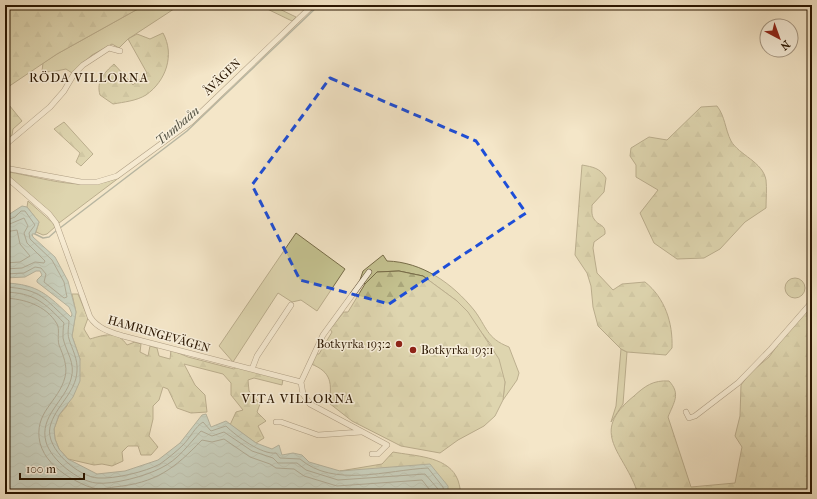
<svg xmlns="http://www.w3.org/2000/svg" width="817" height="499" viewBox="0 0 817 499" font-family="'IM FELL French Canon',serif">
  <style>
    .grass { fill: #c4c290; stroke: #776c48 }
    .forest { fill: url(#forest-firs); stroke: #776c48 }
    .water { fill: url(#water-waves); stroke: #6e7b70 }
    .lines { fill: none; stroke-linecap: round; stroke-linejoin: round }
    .shore { stroke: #636a5e; stroke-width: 1 }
    .stream { stroke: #6e7b70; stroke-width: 1.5 }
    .minor-casing { stroke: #5c4a33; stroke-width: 6 }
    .minor { stroke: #f8efdb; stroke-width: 5 }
    .marked { fill: none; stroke: #1d4ed8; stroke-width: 3; stroke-dasharray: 8 5; stroke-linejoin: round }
    .poi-dot { fill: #8f2418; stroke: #f8efdb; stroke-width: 1.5 }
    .labels { text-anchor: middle; stroke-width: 3; stroke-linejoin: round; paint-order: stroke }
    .street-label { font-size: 12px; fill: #2a1601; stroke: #f8efdb }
    .poi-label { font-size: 12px; fill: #2a1601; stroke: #f8efdb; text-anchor: end }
    .neighbourhood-label { font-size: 13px; letter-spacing: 1px; fill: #2a1601; stroke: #f8efdb }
    .water-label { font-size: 13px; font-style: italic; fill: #525142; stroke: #f8efdb }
  </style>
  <defs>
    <pattern id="forest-firs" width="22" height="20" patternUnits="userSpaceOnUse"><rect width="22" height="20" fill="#c4c290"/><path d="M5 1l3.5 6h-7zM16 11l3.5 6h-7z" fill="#a9a67a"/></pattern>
    <pattern id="water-waves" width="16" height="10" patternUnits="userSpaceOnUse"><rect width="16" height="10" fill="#9cbeba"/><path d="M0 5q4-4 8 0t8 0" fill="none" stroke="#87a39e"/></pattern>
  </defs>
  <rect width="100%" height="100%" fill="#f4e6c8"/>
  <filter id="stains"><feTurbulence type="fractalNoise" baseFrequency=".005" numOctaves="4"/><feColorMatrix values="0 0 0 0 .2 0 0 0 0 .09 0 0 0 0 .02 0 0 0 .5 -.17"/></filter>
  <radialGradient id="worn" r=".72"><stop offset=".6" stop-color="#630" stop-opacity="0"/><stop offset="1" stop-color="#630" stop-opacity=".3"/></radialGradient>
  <path class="grass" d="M 145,5 L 180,5 L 128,39 L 119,48 L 112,44 L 92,55 L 72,73 L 66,69 L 52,72 L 42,71 L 43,63 L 57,54 Z
    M 259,5 L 271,5 L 296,17 L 292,21 Z
    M 9,172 C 44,178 86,193 120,177 L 59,223 L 50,212 L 7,176 Z
    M 28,201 L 53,223 L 55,227 L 47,234 L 43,235 L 36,232 L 39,222 L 27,207 Z
    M 296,233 L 345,269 L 317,311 L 301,300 L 292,302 L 278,293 L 233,362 L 219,346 Z
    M 383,255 L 387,261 C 422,262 452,283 474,310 C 487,327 486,338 509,347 L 519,373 L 517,380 L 503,400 L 505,382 L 492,346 L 457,301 L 423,276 L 399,271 L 377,272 L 365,284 L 360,280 L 363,271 Z
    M 621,349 L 627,352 L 623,404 L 611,422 L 616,406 Z"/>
  <path class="forest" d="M 5,5 L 145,5 L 57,54 L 5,89 Z
    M 163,33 C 175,55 166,81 146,95 C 136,101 124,102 113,104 L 100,95 C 96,81 104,73 114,64 L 133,85 L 147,73 L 128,39 L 137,34 L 150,39 Z
    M 5,100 L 22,121 L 13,129 L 12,135 L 5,141 Z
    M 717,106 C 725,116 725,129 731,141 C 739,155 763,162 766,180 C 767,188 766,199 766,208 L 745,222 L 720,249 L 704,258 L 677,259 L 654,243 L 640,213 L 658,190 L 636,177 L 636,165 L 630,156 L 631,148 L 649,137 L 667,140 L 701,107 Z
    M 64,122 L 93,154 L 81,166 L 76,162 L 80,153 L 54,129 Z
    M 582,165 C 593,167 600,168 606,178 L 604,192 L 592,205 C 592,209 591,215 594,219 C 598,226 606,224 605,234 L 594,242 L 593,248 L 595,261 L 597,273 L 613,290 L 622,284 L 645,282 C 665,298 673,323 672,348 L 666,355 L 627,352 L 621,349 L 598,326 L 593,307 L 591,286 L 587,273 L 575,255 Z
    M 399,271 L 423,276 L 457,301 L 468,312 L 499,359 L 505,382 L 503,400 L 495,416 L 484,426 L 458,440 L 440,453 L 401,446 L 352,421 L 329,403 C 332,384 332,372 311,364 L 316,354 L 319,354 L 332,332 L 330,329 L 344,312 L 348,312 L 365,284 L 377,272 Z
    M785 288a10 10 0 1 1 20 0a10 10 0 1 1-20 0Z
    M 72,294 L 78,294 L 88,318 L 84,329 L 90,339 C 104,335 117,330 127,345 L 135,342 L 141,344 L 140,352 L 148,356 L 150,346 L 157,348 L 159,356 L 170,359 L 171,350 L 188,357 L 234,369 L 237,367 L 283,379 L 282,385 L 254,378 L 248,380 L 249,391 L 260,404 L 257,412 L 266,421 L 258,426 L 264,438 L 256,443 L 230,425 L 236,412 L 243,410 L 231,395 L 231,383 L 223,374 L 184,364 L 195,385 L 205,395 L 207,412 L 191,413 L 177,408 L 168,389 L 163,387 L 159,400 L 153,406 L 153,419 L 149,436 L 158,447 L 151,455 L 141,455 L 138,446 L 128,446 L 122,452 L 123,461 L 112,466 L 102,464 L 94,465 L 68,459 L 59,449 L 55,439 L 54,429 L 59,415 L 67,406 L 80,359 L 72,336 L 76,312 Z
    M 812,304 L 812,494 L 638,494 C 625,452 587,434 634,396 C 645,386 653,380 669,381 C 681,394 674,402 668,417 L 691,487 L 735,483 L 742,447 L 735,436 L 740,416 L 741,385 L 750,373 L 769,357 L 788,331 Z
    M 393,452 C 414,456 445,456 456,476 C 459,481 460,488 461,494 L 448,494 L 447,486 L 340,471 L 382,464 Z"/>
  <path class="water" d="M 22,206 L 27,207 L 39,222 L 35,234 L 32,234 L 33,237 L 55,257 L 68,281 L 76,312 L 72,336 L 80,359 L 80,381 L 73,397 L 59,415 L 54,429 L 55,439 L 59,449 L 68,459 L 97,474 L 125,471 L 158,460 L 180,443 L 202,415 L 206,414 L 211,427 L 226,421 L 256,443 L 272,449 L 279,445 L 282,455 L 293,453 L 302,455 L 309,462 L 340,471 L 430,464 L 448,486 L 448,494 L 5,494 L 5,283 C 38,284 48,295 71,317 L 72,314 L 69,307 L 37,282 L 37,280 L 42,275 L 40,271 L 36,271 L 25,277 L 5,278 L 5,217 Z"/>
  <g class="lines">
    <path class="shore" d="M 5,221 L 15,217 L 21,211 L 25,211 L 35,225 L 29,233 L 30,239 L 52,260 L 64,282 L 67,297 L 64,298 L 44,282 L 46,274 L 41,268 L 35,267 L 24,273 L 5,274
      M 5,226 L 24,218 L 28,226 L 24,233 L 27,243 L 45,261 L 44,263 L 35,262 L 22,268 L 5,269
      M 5,232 L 17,230 L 20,244 L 30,256 L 20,262 L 5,263
      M 5,287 C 42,289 44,299 69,321 C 69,326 67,333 69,339 C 72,349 78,359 77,371 C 76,393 55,406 50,427 C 45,449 79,477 98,478 C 115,479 145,472 160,464 C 167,459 177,451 183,445 C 190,438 195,427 203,422 L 211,431 L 226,426 C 236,436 262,455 276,453 L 280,458 L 300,459 C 334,488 387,470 428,468 L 443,487 L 444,494
      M 5,292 C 34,293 44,302 64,323 C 63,327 63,333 63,338 C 66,352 76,363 71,379 C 65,401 39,416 46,442 C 51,460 78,481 96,483 C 113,485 146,476 161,468 C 178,460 189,444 201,431 L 212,436 L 224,432 L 252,451 L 273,458 L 278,463 L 297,463 L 306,470 L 338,480 L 425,474 L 438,489 L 439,494
      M 5,298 C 24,299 46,305 57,324 C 60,329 57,338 59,345 C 63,355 68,366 65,377 C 59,402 33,412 40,443 C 44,458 56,469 69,477 C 76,481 85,486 93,488 C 100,490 108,488 114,487 C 156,483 174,469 202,440 L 212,442 L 224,439 L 250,457 L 270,464 L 276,468 L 294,469 L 304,476 L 337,486 L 422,480 L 433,494"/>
    <path class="stream" d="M 60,228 L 187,131 L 319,5
      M 35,234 L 43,238 L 49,237 L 57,230"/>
    <g class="minor-casing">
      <path id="minor" d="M 5,145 L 50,107 L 64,91 L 74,74 L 83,65 L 109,48 L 120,51
        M 5,168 L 81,182 L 97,182 L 117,176 L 191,122 L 313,5
        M 5,176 L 49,214 L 56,223 L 90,317 C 98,329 110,332 123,336 L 301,382 L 303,394 L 310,404 L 387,445 L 378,454 L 372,454
        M 252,369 L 257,356 L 291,305
        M 301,382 L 323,335 L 369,272
        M 686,412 L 689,418 L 695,416 L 738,383 L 771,349 L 812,302
        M 276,422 L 281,422 L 318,435 L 361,432"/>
    </g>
    <use href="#minor" class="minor"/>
  </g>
  <path d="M0 0H817V499H0ZM 330,78 L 476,141 L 526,213 L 389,304 L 300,280 L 252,185 Z" fill="#f4e6c8" fill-opacity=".55" fill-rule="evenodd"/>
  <path class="marked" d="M 330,78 L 476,141 L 526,213 L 389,304 L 300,280 L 252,185 Z"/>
  <g class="poi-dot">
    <circle cx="399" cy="344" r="4"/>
    <circle cx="413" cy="350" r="4"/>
  </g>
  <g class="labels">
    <g class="street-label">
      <text transform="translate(222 77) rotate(-44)" y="4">ÅVÄGEN</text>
      <text transform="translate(159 334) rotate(16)" y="4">HAMRINGEVÄGEN</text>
    </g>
    <g class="poi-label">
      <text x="391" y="348">Botkyrka 193:2</text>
      <text x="421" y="354" text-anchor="start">Botkyrka 193:1</text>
    </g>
    <g class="neighbourhood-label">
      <text x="89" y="82">RÖDA VILLORNA</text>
      <text x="298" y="403">VITA VILLORNA</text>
    </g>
    <g class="water-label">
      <text transform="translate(177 125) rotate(-40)" y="5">Tumbaån</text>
    </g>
  </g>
  <rect width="817" height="499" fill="none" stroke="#f4e6c8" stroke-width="20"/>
  <rect x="6" y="6" width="805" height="487" fill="none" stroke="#2a1601" stroke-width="2"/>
  <rect x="10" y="10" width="797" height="479" fill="none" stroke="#2a1601"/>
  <g transform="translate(779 38) rotate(139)"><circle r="19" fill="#f8efdb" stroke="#a69884"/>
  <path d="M0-3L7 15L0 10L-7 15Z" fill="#8f2418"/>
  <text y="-6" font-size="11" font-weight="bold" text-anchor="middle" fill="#2a1601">N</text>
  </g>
  <path d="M20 473v6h64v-6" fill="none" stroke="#2a1601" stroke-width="2"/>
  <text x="26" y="473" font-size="12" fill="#2a1601" stroke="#f8efdb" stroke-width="3" paint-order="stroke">100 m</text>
  <rect width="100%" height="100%" filter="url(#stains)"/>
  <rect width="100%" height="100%" fill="url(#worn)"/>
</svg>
